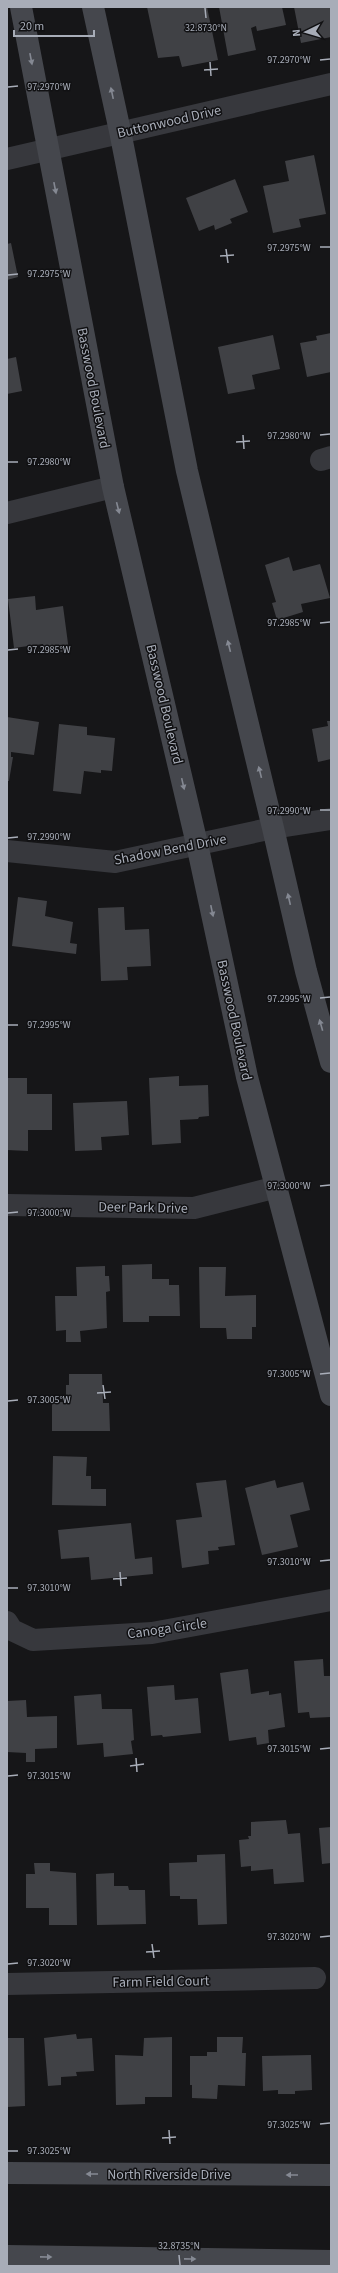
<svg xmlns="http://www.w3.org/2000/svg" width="338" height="2273" viewBox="0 0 338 2273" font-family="'Source Sans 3',sans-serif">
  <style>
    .building { fill: #404145 }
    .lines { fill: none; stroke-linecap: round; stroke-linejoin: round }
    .minor { stroke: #37383d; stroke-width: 22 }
    .tertiary { stroke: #37383d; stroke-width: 22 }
    .secondary { stroke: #45474d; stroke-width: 22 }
    .oneway { fill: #858993 }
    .ticks { fill: none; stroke: #a8adb8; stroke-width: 1.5 }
    .labels { text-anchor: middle; stroke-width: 3; stroke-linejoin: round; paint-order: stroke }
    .street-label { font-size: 14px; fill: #a8adb8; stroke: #111113 }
    .ticks-label { font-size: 10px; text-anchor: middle; fill: #a8adb8; stroke: #111113; stroke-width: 3; stroke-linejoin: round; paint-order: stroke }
  </style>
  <rect width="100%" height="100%" fill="#161618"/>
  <path class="building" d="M 147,7 L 207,7 L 218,60 L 182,67 L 179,56 L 158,58 Z
    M 219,7 L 282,7 L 286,25 L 257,31 L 256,26 L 251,28 L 256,50 L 228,56 Z
    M 294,7 L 331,7 L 331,37 L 301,43 Z
    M 314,155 L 326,214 L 299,219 L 301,227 L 273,233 L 263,186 L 289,181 L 285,161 Z
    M 235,179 L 248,212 L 230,219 L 232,223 L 215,230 L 214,225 L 199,231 L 186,198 Z
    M 11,243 L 18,277 L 7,280 L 7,244 Z
    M 331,333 L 331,372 L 307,377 L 300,343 L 317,340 L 316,336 Z
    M 273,335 L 280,369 L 252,375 L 255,389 L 228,394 L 218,347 Z
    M 16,357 L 22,391 L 7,394 L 7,359 Z
    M 289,557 L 293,571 L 320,564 L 330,598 L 301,604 L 303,612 L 277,620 L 272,603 L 276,602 L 265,565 Z
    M 35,596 L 36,610 L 63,606 L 69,651 L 44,654 L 43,644 L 14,648 L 8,599 Z
    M 7,717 L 39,722 L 34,755 L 11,752 L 11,757 L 13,757 L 9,781 L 7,781 Z
    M 327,721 L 331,721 L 331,759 L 318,762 L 312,729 L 328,726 Z
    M 59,724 L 87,727 L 87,735 L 115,738 L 112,771 L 101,770 L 101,773 L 84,771 L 81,794 L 53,791 Z
    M 18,897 L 47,901 L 45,916 L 73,922 L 70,943 L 77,944 L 76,954 L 12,946 Z
    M 124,907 L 125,930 L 149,929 L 151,966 L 127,967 L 128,980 L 101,981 L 98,908 Z
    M 179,1076 L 179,1086 L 208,1085 L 209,1116 L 199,1117 L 198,1119 L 180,1120 L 181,1143 L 152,1145 L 149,1078 Z
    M 7,1078 L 27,1078 L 27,1094 L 52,1094 L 52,1130 L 28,1130 L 28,1151 L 7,1150 Z
    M 127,1101 L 129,1135 L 101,1137 L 102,1150 L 75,1151 L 73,1103 Z
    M 152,1264 L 152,1279 L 169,1279 L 169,1285 L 179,1285 L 180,1316 L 149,1316 L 149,1322 L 123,1322 L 122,1265 Z
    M 105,1266 L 105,1276 L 109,1276 L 110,1291 L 106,1292 L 107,1328 L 80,1331 L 81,1342 L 66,1342 L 66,1330 L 56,1331 L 55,1296 L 77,1296 L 76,1267 Z
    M 199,1267 L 226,1267 L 225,1296 L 256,1295 L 256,1327 L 252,1327 L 252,1339 L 227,1339 L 226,1328 L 200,1328 Z
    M 69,1374 L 102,1374 L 103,1403 L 109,1403 L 110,1431 L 52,1431 L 52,1402 L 66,1402 L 66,1385 L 69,1385 Z
    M 53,1456 L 87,1457 L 86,1476 L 91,1476 L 91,1489 L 106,1489 L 106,1506 L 52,1505 Z
    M 226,1480 L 235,1545 L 218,1547 L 219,1550 L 208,1551 L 209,1564 L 182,1568 L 176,1520 L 202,1517 L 196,1483 Z
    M 275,1480 L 277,1488 L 303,1482 L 310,1510 L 290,1515 L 298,1547 L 262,1555 L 245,1488 Z
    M 131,1523 L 135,1559 L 152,1557 L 153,1574 L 91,1580 L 89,1557 L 61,1559 L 58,1530 Z
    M 323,1659 L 324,1676 L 331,1676 L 331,1717 L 310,1718 L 309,1712 L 298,1713 L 294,1661 Z
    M 248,1669 L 251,1694 L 269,1691 L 269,1695 L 281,1693 L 285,1727 L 268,1730 L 269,1743 L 257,1745 L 256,1737 L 229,1741 L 220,1673 Z
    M 174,1685 L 175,1700 L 198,1698 L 201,1733 L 163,1737 L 162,1735 L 151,1736 L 147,1687 Z
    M 101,1694 L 102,1709 L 132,1709 L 134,1740 L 131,1741 L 133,1754 L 104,1757 L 103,1743 L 77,1745 L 74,1696 Z
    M 26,1700 L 27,1717 L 57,1716 L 57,1748 L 35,1749 L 35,1762 L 26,1762 L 26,1753 L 7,1752 L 7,1701 Z
    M 286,1820 L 288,1834 L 300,1833 L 304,1882 L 274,1884 L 273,1869 L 251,1871 L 251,1866 L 241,1867 L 239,1840 L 249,1839 L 248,1836 L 251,1836 L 251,1822 Z
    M 331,1827 L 331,1863 L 322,1864 L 319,1828 Z
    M 225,1854 L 227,1924 L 198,1925 L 197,1899 L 180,1899 L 180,1896 L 170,1896 L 169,1863 L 197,1862 L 197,1855 Z
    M 34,1863 L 50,1863 L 50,1871 L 76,1873 L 77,1925 L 49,1925 L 49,1908 L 26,1908 L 26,1874 L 35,1874 Z
    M 114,1873 L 114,1886 L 128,1886 L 129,1890 L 145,1890 L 146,1924 L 97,1925 L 96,1874 Z
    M 76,2034 L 77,2039 L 92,2038 L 94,2071 L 76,2072 L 77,2076 L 61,2077 L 61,2085 L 48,2086 L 44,2038 Z
    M 172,2037 L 172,2097 L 145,2097 L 145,2104 L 116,2105 L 115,2055 L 143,2056 L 144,2038 Z
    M 217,2037 L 243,2037 L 242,2053 L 246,2053 L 245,2086 L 218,2085 L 217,2099 L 192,2098 L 192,2085 L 190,2085 L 190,2056 L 207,2056 L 207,2052 L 217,2052 Z
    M 7,2038 L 24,2038 L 25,2106 L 7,2107 Z
    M 311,2055 L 312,2090 L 295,2091 L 295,2094 L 278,2094 L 278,2090 L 263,2091 L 262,2056 Z"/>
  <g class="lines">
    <path class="minor" d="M 321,460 L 331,457
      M 7,513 L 113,487
      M 7,851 L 115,862 L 273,828 L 331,819
      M 7,1205 L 194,1208 L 277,1187
      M 7,1622 L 12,1630 L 33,1640 L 152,1633 L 331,1600
      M 7,1984 L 315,1978"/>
    <path class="tertiary" d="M 7,159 L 331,84"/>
    <path class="secondary" d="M 21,7 L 113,487 L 197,844 L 247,1077 L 331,1395
      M 93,7 L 120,131 L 187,471 L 273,828 L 306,971 L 331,1062
      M 7,2173 L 331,2175
      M 7,2256 L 331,2261"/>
  </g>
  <defs><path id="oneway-solid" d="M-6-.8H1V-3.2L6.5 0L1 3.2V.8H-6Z"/></defs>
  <g class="oneway">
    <use href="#oneway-solid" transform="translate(31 59) rotate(79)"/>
    <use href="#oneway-solid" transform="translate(112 93) rotate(-102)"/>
    <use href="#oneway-solid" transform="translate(55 188) rotate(79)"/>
    <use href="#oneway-solid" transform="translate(118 508) rotate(76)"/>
    <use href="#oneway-solid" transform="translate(229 646) rotate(-104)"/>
    <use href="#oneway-solid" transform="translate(260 772) rotate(-104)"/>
    <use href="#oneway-solid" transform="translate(183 784) rotate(77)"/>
    <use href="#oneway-solid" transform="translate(289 899) rotate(-103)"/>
    <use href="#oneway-solid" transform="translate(212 911) rotate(78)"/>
    <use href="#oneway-solid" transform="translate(321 1025) rotate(-106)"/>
    <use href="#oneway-solid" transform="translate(92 2174) rotate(-180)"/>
    <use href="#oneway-solid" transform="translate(292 2175) rotate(-180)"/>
    <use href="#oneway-solid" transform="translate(46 2257) rotate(1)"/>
    <use href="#oneway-solid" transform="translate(190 2259) rotate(1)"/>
  </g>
  <path class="ticks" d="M 205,8 L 206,18M 320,60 L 330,59M 210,62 L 211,76M 204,70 L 218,69M 8,87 L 18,86M 320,247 L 330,247M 226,249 L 228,263M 220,256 L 234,255M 8,275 L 18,274M 243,435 L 244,449M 320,435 L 330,434M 236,442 L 250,441M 8,462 L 18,462M 320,623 L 330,622M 8,650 L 18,649M 320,810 L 330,810M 8,838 L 18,837M 320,998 L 330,997M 8,1025 L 18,1025M 320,1186 L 330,1185M 8,1213 L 18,1212M 320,1374 L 330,1373M 103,1385 L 105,1399M 97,1393 L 111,1392M 8,1401 L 18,1400M 320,1561 L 330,1560M 120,1572 L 121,1586M 113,1579 L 127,1578M 8,1588 L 18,1588M 320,1749 L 330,1748M 136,1758 L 137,1772M 130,1766 L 144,1764M 8,1776 L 18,1775M 320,1937 L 330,1936M 152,1944 L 154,1958M 146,1952 L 160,1951M 8,1964 L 18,1963M 320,2124 L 330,2123M 169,2130 L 170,2144M 162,2138 L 176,2137M 8,2151 L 18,2151M 179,2255 L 180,2265"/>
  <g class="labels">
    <g class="street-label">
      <text transform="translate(169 121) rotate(-13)" y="5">Buttonwood Drive</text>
      <text transform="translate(94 388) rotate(79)" y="5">Basswood Boulevard</text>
      <text transform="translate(165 704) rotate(77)" y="5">Basswood Boulevard</text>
      <text transform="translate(170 849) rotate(-11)" y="5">Shadow Bend Drive</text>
      <text transform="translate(235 1020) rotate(78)" y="5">Basswood Boulevard</text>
      <text transform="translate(143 1207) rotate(1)" y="5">Deer Park Drive</text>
      <text transform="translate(167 1628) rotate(-8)" y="5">Canoga Circle</text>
      <text transform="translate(161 1981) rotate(-1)" y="5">Farm Field Court</text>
      <text x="169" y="2179">North Riverside Drive</text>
    </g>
  </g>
  <g class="ticks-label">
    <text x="206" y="31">32.8730°N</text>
    <text x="289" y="63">97.2970°W</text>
    <text x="49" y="90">97.2970°W</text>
    <text x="289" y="251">97.2975°W</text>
    <text x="49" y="277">97.2975°W</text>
    <text x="289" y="439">97.2980°W</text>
    <text x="49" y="465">97.2980°W</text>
    <text x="289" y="626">97.2985°W</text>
    <text x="49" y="653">97.2985°W</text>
    <text x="289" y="814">97.2990°W</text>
    <text x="49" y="840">97.2990°W</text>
    <text x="289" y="1002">97.2995°W</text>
    <text x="49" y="1028">97.2995°W</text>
    <text x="289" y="1189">97.3000°W</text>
    <text x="49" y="1216">97.3000°W</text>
    <text x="289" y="1377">97.3005°W</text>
    <text x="49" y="1403">97.3005°W</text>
    <text x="289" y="1565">97.3010°W</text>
    <text x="49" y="1591">97.3010°W</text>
    <text x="289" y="1752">97.3015°W</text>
    <text x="49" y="1779">97.3015°W</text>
    <text x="289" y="1940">97.3020°W</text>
    <text x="49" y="1966">97.3020°W</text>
    <text x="289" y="2128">97.3025°W</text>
    <text x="49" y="2154">97.3025°W</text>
    <text x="179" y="2249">32.8735°N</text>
  </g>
  <rect width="338" height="2273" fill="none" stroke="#a8adb8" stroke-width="16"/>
  <g transform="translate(306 32) rotate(265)" stroke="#111113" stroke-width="3" paint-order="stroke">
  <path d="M0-3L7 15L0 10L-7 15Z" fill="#a8adb8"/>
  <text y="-6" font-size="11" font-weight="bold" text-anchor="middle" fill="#a8adb8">N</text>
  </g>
  <path d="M14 30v6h80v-6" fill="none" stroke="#a8adb8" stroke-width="2"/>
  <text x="20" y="30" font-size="12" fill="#a8adb8" stroke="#111113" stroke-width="3" paint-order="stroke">20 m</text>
</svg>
